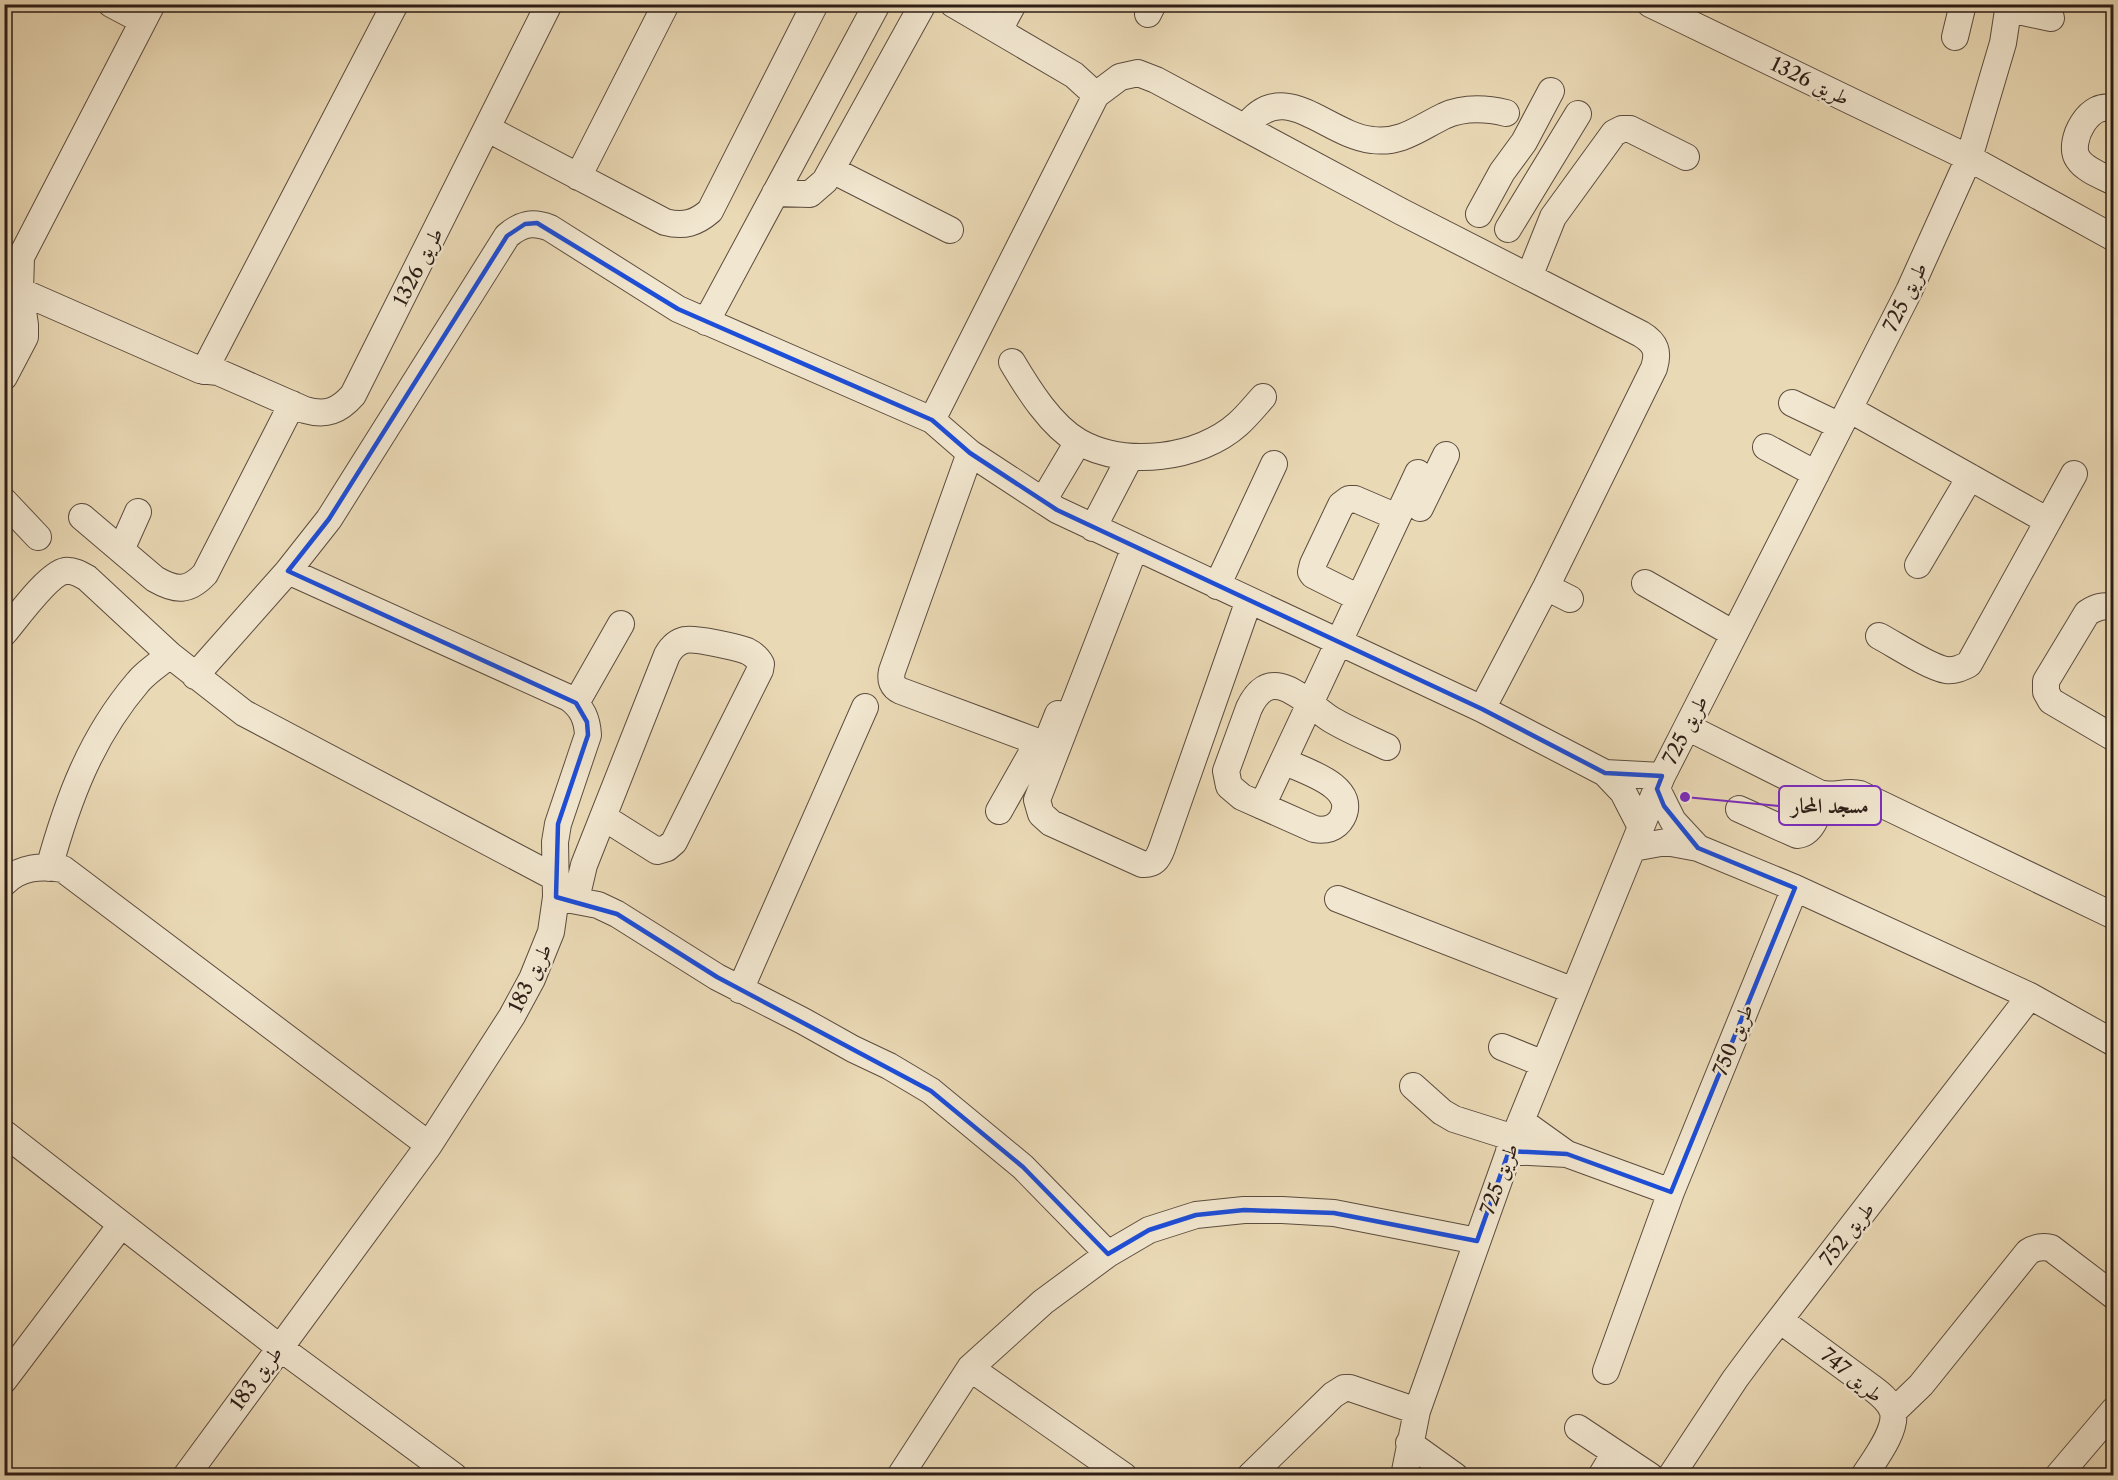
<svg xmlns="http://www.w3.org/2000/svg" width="2118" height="1480" viewBox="0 0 2118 1480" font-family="'Libre Caslon Text',Amiri,serif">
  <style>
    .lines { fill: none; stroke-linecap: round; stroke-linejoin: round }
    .minor-casing { stroke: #5c4c3e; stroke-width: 28 }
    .minor { stroke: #f1e6cf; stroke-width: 26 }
    .marked { fill: none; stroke: #1d4ed8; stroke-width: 4.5; stroke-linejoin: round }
    .labels { text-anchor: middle; stroke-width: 5; stroke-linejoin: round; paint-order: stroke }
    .street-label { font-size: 20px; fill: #2d1d16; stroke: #f1e6cf }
    .leader { fill: none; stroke: #7b2cbf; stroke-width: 2 }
    .callout-dot { fill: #7b2cbf; stroke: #f1e6cf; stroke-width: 2 }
    .callout { fill: #f1e6cf; stroke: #7b2cbf; stroke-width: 2 }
    .callout-label { font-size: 21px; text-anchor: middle; font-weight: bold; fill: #2d1d16 }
  </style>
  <rect width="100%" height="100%" fill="#ead9b5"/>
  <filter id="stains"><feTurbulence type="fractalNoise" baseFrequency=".00333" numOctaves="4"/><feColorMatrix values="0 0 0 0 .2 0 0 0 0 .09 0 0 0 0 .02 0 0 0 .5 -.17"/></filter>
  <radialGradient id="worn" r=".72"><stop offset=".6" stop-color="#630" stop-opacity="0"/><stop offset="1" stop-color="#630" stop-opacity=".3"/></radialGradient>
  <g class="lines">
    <g class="minor-casing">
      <path id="minor" d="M 111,4 L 143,21
        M 953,4 L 1074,75 L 1096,95
        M 1650,4 L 1969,158 L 2114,238
        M 2009,9 L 2051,18
        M 1148,14 L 1153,4
        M 999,30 L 1013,4
        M 1955,37 L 1963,4
        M 2114,110 C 2091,97 2066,142 2078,159 C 2085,170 2102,176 2114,182
        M 1245,128 C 1283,75 1326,135 1372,140 C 1401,144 1419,128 1444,116 C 1464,107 1485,108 1506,113
        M 488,129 L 665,222 C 684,227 696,223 710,211 L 815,4
        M 832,170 L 950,230
        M 578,177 L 666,4
        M 775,193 L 810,194 L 825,181 L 923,4
        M 1479,214 L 1502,172 L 1524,142 L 1551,91
        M 1508,229 L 1578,114
        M 1529,277 L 1553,217 L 1614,133 L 1622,129 L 1630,129 L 1686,157
        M 20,291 L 200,370 L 218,372 L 305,410 C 326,416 339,411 353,395 L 549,4
        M 706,322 L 877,4
        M 1012,362 C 1028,389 1051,426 1079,442 C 1126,468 1199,459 1238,424 C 1247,416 1255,406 1263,397
        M 204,371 L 395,4
        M 4,377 L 25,337 L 25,325 L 20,291 L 21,257 L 152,4
        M 1792,403 L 1840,426
        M 1849,409 L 2048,521
        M 932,420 L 1096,95 L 1120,77 L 1138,73 L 1156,80 L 1402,212 L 1641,334 C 1656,343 1659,352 1654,368 L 1546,587 L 1482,709
        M 1766,447 L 1816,474
        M 970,453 L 892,671 C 890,680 892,687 901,691 L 1038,742 L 1048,739 L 1058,714
        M 4,501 L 38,537
        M 1043,501 L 1078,442
        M 1420,508 L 1446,455
        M 82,517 L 155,579 C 176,591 188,592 205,574 L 292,404
        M 1093,528 L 1130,457
        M 1135,547 L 1037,800 L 1041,814 L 1051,823 L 1142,864 C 1154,865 1158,859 1162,848 L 1249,600
        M 121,550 L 138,512
        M 1918,565 L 1970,477
        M 1645,583 L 1734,634
        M 1217,586 L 1274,464
        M 1546,587 L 1570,599
        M 1359,598 L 1313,575 L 1311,572 L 1313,564 L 1341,505 L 1349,499 L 1355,499 L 1397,517
        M 2114,607 C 2103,605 2096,607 2087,613 L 2046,681 L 2046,692 L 2051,701 L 2114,738
        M 4,633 C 16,619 48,574 65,571 C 73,570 80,574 87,578 L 170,655 L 244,713 L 556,878
        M 1879,636 C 1896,645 1929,667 1946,670 C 1955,671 1961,668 1969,664 L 2074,474
        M 195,676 L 288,571 L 329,519 L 507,236 C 521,224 532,221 550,228 L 678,309 L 932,420 L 970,453 L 1057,510 L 1482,709 L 1605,773 L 1623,792 L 1641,827
        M 576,703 L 621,624
        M 1687,727 L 1819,793 C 1833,798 1846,790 1860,794 L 2114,916
        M 1283,761 C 1304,771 1359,786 1342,818 C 1336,829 1325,831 1314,829 L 1242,797 L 1229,786 L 1226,771 L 1249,708 C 1272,659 1307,705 1332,720 C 1349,730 1368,738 1387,747
        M 1605,773 L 1662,776
        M 1657,789 L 1673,821 L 1698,848
        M 1262,806 L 1418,473
        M 1739,809 L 1797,835 C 1814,834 1819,809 1824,795
        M 999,811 L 1038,742
        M 1633,848 L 1666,842 L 1698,848 L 1795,888 L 2030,996 L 2114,1043
        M 49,868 C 68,799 91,737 138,682 C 146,672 159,664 170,655
        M 4,883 C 21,866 41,866 63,869 L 429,1145
        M 556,897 L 598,905 L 617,914 L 717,977 L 803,1021 L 853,1049 L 889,1066 L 931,1091 L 1023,1167 L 1108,1254
        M 576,899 L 584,865 L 667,655 C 671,648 676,642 685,640 C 696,638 736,647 747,651 C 753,654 758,658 761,664 L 760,670 L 674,842 L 667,848 L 657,851 L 603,817
        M 1338,899 L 1574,991
        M 740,990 L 865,707
        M 1502,1047 L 1544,1064
        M 1413,1086 L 1442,1112 L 1454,1119 L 1514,1138
        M 1521,1121 L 1567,1154 L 1671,1192
        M 4,1133 L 279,1347 L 454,1476
        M 1509,1151 L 1567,1154
        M 1780,1320 L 1871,1387 C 1879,1393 1890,1401 1893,1412 C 1897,1431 1874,1460 1864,1476
        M 970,1368 L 1124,1476
        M 1606,1371 L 1671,1192 L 1795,888
        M 4,1380 L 121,1225
        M 1893,1412 L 1921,1385 L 2028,1252 C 2035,1247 2042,1246 2051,1248 L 2114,1296
        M 1578,1428 L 1650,1476
        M 1409,1443 L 1455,1476
        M 186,1476 L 429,1145 L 512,1016 L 532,979 L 551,932 L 556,897 L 555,842 L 558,824 L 588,735 C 587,718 582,708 569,698 L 288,571
        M 900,1476 L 970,1368 L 1043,1302 L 1108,1254 L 1149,1230 L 1196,1215 L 1244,1210 L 1282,1210 L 1334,1213 L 1477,1241
        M 1250,1476 L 1333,1395 L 1344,1388 L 1350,1388 L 1417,1411
        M 1404,1476 L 1417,1411 L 1514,1138 L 1641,827 L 1662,776 L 1687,727 L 1909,291 L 1969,158 L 2003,43 L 2009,4
        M 1601,1476 L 1615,1453
        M 1671,1476 L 1735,1379 L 1761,1344 L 2030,996
        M 2058,1476 L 2114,1410"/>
    </g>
    <use href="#minor" class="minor"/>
  </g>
  <path class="marked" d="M 537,223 L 678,309 L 932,420 L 970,453 L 1057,510 L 1482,709 L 1605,773 L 1662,776 L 1657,789 L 1664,806 L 1698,848 L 1795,888 L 1671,1192 L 1567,1154 L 1509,1151 L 1477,1241 L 1334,1213 L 1244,1210 L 1196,1215 L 1149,1230 L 1108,1254 L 1023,1167 L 931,1091 L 717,977 L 617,914 L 556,897 L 558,824 L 588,735 L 587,722 L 576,703 L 288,571 L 329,519 L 507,236 L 525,224 Z"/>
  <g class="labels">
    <g class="street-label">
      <text transform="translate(1810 81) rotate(26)" y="7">طريق 1326</text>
      <text transform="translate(418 267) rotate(-63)" y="7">طريق 1326</text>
      <text transform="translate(1905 297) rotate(-64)" y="7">طريق 725</text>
      <text transform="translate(1685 730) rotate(-63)" y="7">طريق 725</text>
      <text transform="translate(530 978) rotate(-64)" y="7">طريق 183</text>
      <text transform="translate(1733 1040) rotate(-68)" y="7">طريق 750</text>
      <text transform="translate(1499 1179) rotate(-70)" y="7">طريق 725</text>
      <text transform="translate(1847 1234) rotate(-52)" y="7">طريق 752</text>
      <text transform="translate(1852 1375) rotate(39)" y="7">طريق 747</text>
      <text transform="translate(256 1378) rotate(-54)" y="7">طريق 183</text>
    </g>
  </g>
  <path class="leader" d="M1685 797L1779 806"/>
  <circle class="callout-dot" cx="1685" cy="797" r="6"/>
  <rect class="callout" x="1779" y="786" width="102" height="39" rx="6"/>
  <g class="callout-label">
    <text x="1830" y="813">مسجد المحار</text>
  </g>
  <rect width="2118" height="1480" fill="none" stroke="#ead9b5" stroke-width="24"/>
  <rect x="6" y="6" width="2106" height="1468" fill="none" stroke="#2d1d16" stroke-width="3"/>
  <rect x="12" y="12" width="2094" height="1456" fill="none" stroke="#2d1d16" stroke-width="1.5"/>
  <rect width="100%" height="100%" filter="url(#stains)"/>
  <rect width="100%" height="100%" fill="url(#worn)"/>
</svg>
